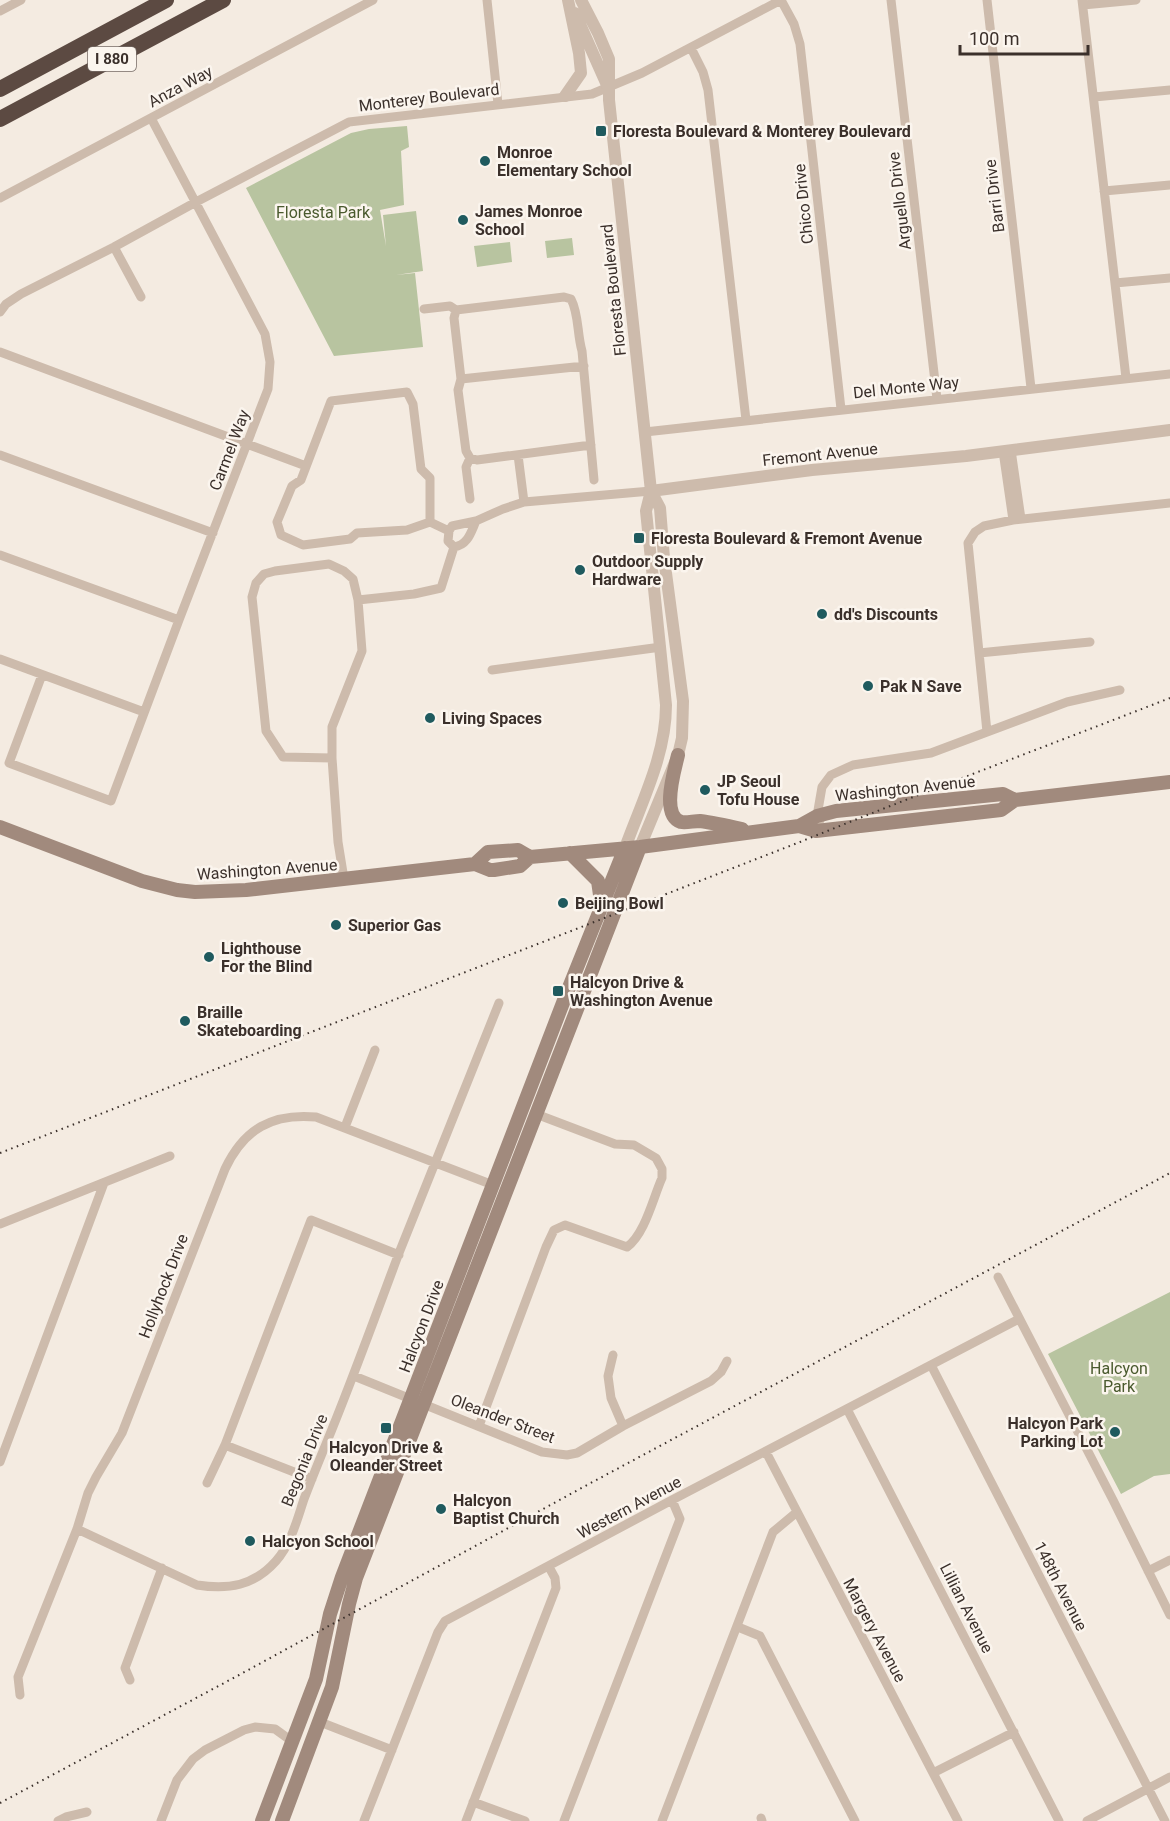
<svg xmlns="http://www.w3.org/2000/svg" width="1170" height="1821" viewBox="0 0 1170 1821" font-family="Roboto,sans-serif">
  <style>
    .green { fill: #b8c4a0 }
    .lines { fill: none; stroke-linecap: round; stroke-linejoin: round }
    .minor { stroke: #cdbbac; stroke-width: 9 }
    .tertiary { stroke: #cdbbac; stroke-width: 12 }
    .secondary { stroke: #a18a7d; stroke-width: 14 }
    .motorway { stroke: #5c4a42; stroke-width: 16 }
    .rail { stroke: #3b302b; stroke-width: 2; stroke-dasharray: 1.5 4.5; stroke-linecap: butt }
    .poi-dot { fill: #1f5a5e; stroke: #fbf5ee; stroke-width: 2 }
    .labels { text-anchor: middle; stroke-width: 5; stroke-linejoin: round; paint-order: stroke }
    .shield { fill: #fbf5ee; stroke: #756b66; stroke-width: 1.5 }
    .shield-label { font-size: 15px; font-weight: bold; fill: #3b302b }
    .street-label { font-size: 16px; fill: #3b302b; stroke: #fbf5ee }
    .poi-label { font-size: 16px; font-weight: bold; fill: #3b302b; stroke: #fbf5ee; text-anchor: start }
    .park-label { font-size: 16px; fill: #4a5a2e; stroke: #fbf5ee }
  </style>
  <rect width="100%" height="100%" fill="#f4ebe1"/>
  <path class="green" d="M 407,126 L 409,147 L 401,151 L 404,205 L 380,210 L 386,246 L 383,215 L 416,211 L 423,271 L 396,275 L 415,273 L 423,347 L 334,356 L 246,188 L 351,133 L 369,129 Z
    M 572,238 L 574,255 L 547,258 L 545,241 Z
    M 510,242 L 512,262 L 477,267 L 474,246 Z
    M 1170,1292 L 1170,1474 L 1154,1476 L 1121,1494 L 1048,1354 Z"/>
  <g class="lines">
    <path class="minor" d="M 487,0 L 498,104
      M 781,0 L 794,24 L 800,44 L 841,409
      M 891,0 L 937,399
      M 987,0 L 1031,388
      M 1082,0 L 1126,378
      M 1083,5 L 1136,0
      M 0,11 L 21,0
      M 691,48 L 703,72 L 708,90 L 746,420
      M 1094,97 L 1170,90
      M 1104,191 L 1170,185
      M 0,198 L 373,0
      M 114,247 L 141,297
      M 1115,283 L 1170,278
      M 424,309 L 450,306 L 456,310 L 564,297 L 571,299 C 579,314 577,334 582,351 L 594,480
      M 456,310 L 454,318 L 461,379 L 458,390 L 466,451 L 470,458 L 466,467 L 470,499
      M 0,312 L 6,304 L 21,294 L 114,247 L 196,202 L 349,122 L 592,94 L 642,73 L 781,0
      M 0,352 L 306,466
      M 461,379 L 584,366
      M 645,432 L 1170,374
      M 1011,450 L 1021,519
      M 1003,451 L 1013,520
      M 0,455 L 213,533
      M 518,455 L 524,502
      M 470,458 L 477,460 L 591,445
      M 476,521 L 503,509 L 524,502 L 651,491
      M 476,521 C 471,532 468,545 454,547 L 448,541 L 449,531 L 452,526 Z
      M 430,522 L 430,478 L 421,469 L 413,404 L 407,392 L 331,401 L 301,480 L 292,486 L 277,522 L 281,535 L 303,545 L 350,539 L 357,533 L 407,530 L 430,522 L 449,531
      M 0,555 L 179,620
      M 358,600 L 414,594 L 441,588 L 454,547
      M 979,653 L 1090,642
      M 0,659 L 144,712
      M 492,670 L 661,647
      M 42,675 L 9,763 L 111,801 L 179,620 L 268,389 L 270,362 L 265,334 L 151,118
      M 987,732 L 968,543 L 975,532 L 984,526 L 1013,520 L 1170,503
      M 332,758 L 283,757 L 266,731 L 252,597 L 256,583 L 264,574 L 275,571 L 329,564 L 344,571 L 353,579 L 358,600 L 362,651 L 332,727 L 332,758 L 338,842 L 344,879
      M 820,820 L 817,816 L 822,787 L 831,775 L 853,765 L 931,753 L 1067,702 L 1120,690
      M 345,1127 L 375,1050
      M 0,1224 L 170,1156
      M 998,1277 L 1113,1500 L 1170,1615
      M 613,1355 L 608,1376 L 611,1398 L 623,1426
      M 931,1365 L 1165,1821
      M 354,1376 L 542,1452 L 567,1455 L 577,1453 L 623,1426 L 711,1381 L 721,1372 L 727,1361
      M 847,1409 L 1059,1821
      M 479,1426 L 546,1247 L 554,1230 L 565,1225 L 627,1247 C 645,1234 653,1198 662,1178 L 662,1169 L 656,1158 L 634,1145 L 615,1144 L 536,1114
      M 225,1445 L 312,1479
      M 766,1452 L 958,1821
      M 0,1462 L 104,1183
      M 207,1483 L 225,1445 L 311,1220 L 399,1255
      M 77,1529 L 197,1585 C 228,1590 254,1586 276,1561 C 291,1544 297,1520 304,1499 C 311,1481 318,1463 326,1444 C 352,1381 375,1317 399,1253 C 432,1169 466,1086 499,1003
      M 1148,1571 L 1170,1560
      M 738,1627 L 760,1636 L 855,1821
      M 130,1680 L 125,1668 L 162,1568
      M 20,1695 L 18,1677 L 77,1529 L 88,1493 L 96,1477 L 122,1433 L 225,1169 C 244,1129 272,1113 316,1117 L 493,1185
      M 320,1722 L 392,1750
      M 933,1773 L 1014,1732
      M 473,1802 L 525,1821
      M 761,1818 L 762,1821
      M 58,1821 L 66,1817 L 87,1812
      M 161,1821 L 177,1780 L 193,1759 L 205,1750 L 244,1730 L 255,1727 L 275,1729 L 293,1742
      M 364,1821 L 438,1632 L 445,1621 L 672,1500 L 1019,1319
      M 466,1821 L 556,1588 L 555,1578 L 549,1567
      M 564,1821 L 680,1519 L 672,1500
      M 662,1821 L 773,1532 L 797,1512
      M 1087,1821 L 1170,1777"/>
    <path class="tertiary" d="M 581,0 L 598,33 L 609,59 L 609,100 L 651,491 L 646,511 L 666,705 C 666,755 642,801 625,848
      M 575,13 L 607,85
      M 565,96 L 581,73 L 579,53 L 568,0
      M 651,491 L 812,470 L 966,456 L 1170,430
      M 640,847 L 678,755 L 682,738 L 683,701 L 664,558 L 660,508 L 651,491"/>
    <path class="secondary" d="M 678,755 C 675,769 660,815 681,822 C 686,823 694,821 700,821 C 714,823 728,826 742,829
      M 799,826 L 816,831 L 1001,810 L 1015,800 L 1170,782
      M 0,827 L 142,881 L 177,890 L 195,892 L 246,890 L 475,864 L 490,870 L 494,870 L 520,866 L 530,857
      M 570,853 L 598,881 L 601,902
      M 475,864 L 488,852 L 518,850 L 530,857 L 640,847 L 799,826 L 817,816 L 836,811 L 1003,794 L 1015,800
      M 262,1821 L 316,1679 L 330,1614 L 342,1577 L 566,995 L 625,848
      M 282,1821 L 332,1687 L 349,1604 L 356,1578 L 640,847"/>
    <path class="motorway" d="M 0,89 L 166,0
      M 0,119 L 223,0"/>
    <path class="rail" d="M 0,1153 L 800,842 C 923,792 1047,746 1170,698
      M 0,1803 L 239,1675 L 587,1485 L 1170,1173"/>
  </g>
  <g class="poi-dot">
    <rect x="595" y="125" width="12" height="12" rx="3"/>
    <circle cx="485" cy="161" r="6"/>
    <circle cx="463" cy="220" r="6"/>
    <rect x="633" y="532" width="12" height="12" rx="3"/>
    <circle cx="580" cy="570" r="6"/>
    <circle cx="822" cy="614" r="6"/>
    <circle cx="868" cy="686" r="6"/>
    <circle cx="430" cy="718" r="6"/>
    <circle cx="705" cy="790" r="6"/>
    <circle cx="563" cy="903" r="6"/>
    <circle cx="336" cy="925" r="6"/>
    <circle cx="209" cy="957" r="6"/>
    <rect x="552" y="985" width="12" height="12" rx="3"/>
    <circle cx="185" cy="1021" r="6"/>
    <rect x="380" y="1422" width="12" height="12" rx="3"/>
    <circle cx="1115" cy="1432" r="6"/>
    <circle cx="441" cy="1509" r="6"/>
    <circle cx="250" cy="1541" r="6"/>
  </g>
  <g class="labels">
    <rect class="shield" x="88" y="47" width="48" height="24" rx="4.5"/>
    <g class="shield-label">
      <text x="112" y="64">I 880</text>
    </g>
    <g class="street-label">
      <text transform="translate(180 86) rotate(-28)" y="6">Anza Way</text>
      <text transform="translate(429 97) rotate(-7)" y="6">Monterey Boulevard</text>
      <text transform="translate(994 196) rotate(-97)" y="6">Barri Drive</text>
      <text transform="translate(899 201) rotate(-97)" y="6">Arguello Drive</text>
      <text transform="translate(803 204) rotate(-96)" y="6">Chico Drive</text>
      <text transform="translate(613 290) rotate(-96)" y="6">Floresta Boulevard</text>
      <text transform="translate(906 387) rotate(-6)" y="6">Del Monte Way</text>
      <text transform="translate(229 450) rotate(-69)" y="6">Carmel Way</text>
      <text transform="translate(820 454) rotate(-6)" y="6">Fremont Avenue</text>
      <text transform="translate(905 788) rotate(-6)" y="6">Washington Avenue</text>
      <text transform="translate(267 869) rotate(-4)" y="6">Washington Avenue</text>
      <text transform="translate(163 1286) rotate(-69)" y="6">Hollyhock Drive</text>
      <text transform="translate(421 1326) rotate(-69)" y="6">Halcyon Drive</text>
      <text transform="translate(503 1418) rotate(21)" y="6">Oleander Street</text>
      <text transform="translate(304 1460) rotate(-68)" y="6">Begonia Drive</text>
      <text transform="translate(629 1507) rotate(-28)" y="6">Western Avenue</text>
      <text transform="translate(1061 1586) rotate(63)" y="6">148th Avenue</text>
      <text transform="translate(967 1608) rotate(63)" y="6">Lillian Avenue</text>
      <text transform="translate(875 1630) rotate(62)" y="6">Margery Avenue</text>
    </g>
    <g class="poi-label">
      <text x="613" y="137">Floresta Boulevard &amp; Monterey Boulevard</text>
      <text x="497" y="158">Monroe<tspan x="497" dy="18">Elementary School</tspan></text>
      <text x="475" y="217">James Monroe<tspan x="475" dy="18">School</tspan></text>
      <text x="651" y="544">Floresta Boulevard &amp; Fremont Avenue</text>
      <text x="592" y="567">Outdoor Supply<tspan x="592" dy="18">Hardware</tspan></text>
      <text x="834" y="620">dd's Discounts</text>
      <text x="880" y="692">Pak N Save</text>
      <text x="442" y="724">Living Spaces</text>
      <text x="717" y="787">JP Seoul<tspan x="717" dy="18">Tofu House</tspan></text>
      <text x="575" y="909">Beijing Bowl</text>
      <text x="348" y="931">Superior Gas</text>
      <text x="221" y="954">Lighthouse<tspan x="221" dy="18">For the Blind</tspan></text>
      <text x="570" y="988">Halcyon Drive &amp;<tspan x="570" dy="18">Washington Avenue</tspan></text>
      <text x="197" y="1018">Braille<tspan x="197" dy="18">Skateboarding</tspan></text>
      <text x="1103" y="1429" text-anchor="end">Halcyon Park<tspan x="1103" dy="18">Parking Lot</tspan></text>
      <text x="386" y="1453" text-anchor="middle">Halcyon Drive &amp;<tspan x="386" dy="18">Oleander Street</tspan></text>
      <text x="453" y="1506">Halcyon<tspan x="453" dy="18">Baptist Church</tspan></text>
      <text x="262" y="1547">Halcyon School</text>
    </g>
    <g class="park-label">
      <text x="323" y="218">Floresta Park</text>
      <text x="1119" y="1374">Halcyon<tspan x="1119" dy="18">Park</tspan></text>
    </g>
  </g>
  <path d="M960 45v9h128v-9" fill="none" stroke="#3b302b" stroke-width="3"/>
  <text x="969" y="45" font-size="18" fill="#3b302b" stroke="#fbf5ee" stroke-width="4.5" paint-order="stroke">100 m</text>
</svg>
